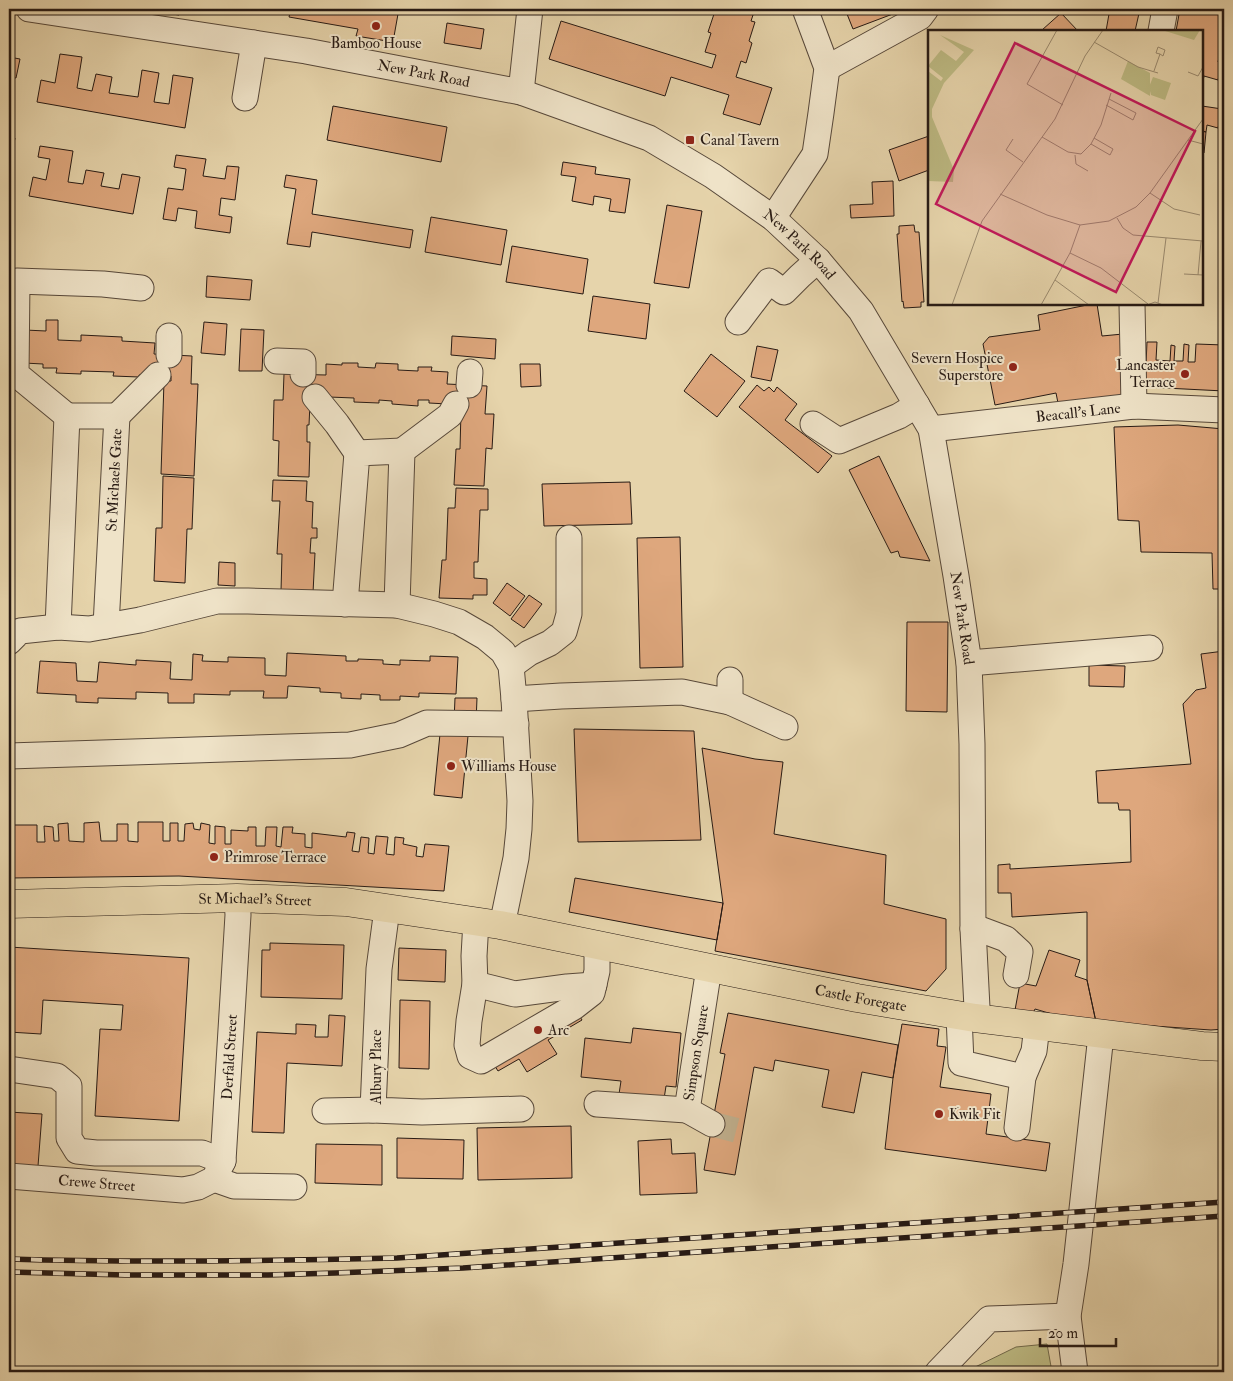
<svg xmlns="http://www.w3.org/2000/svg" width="1233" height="1381" viewBox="0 0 1233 1381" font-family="'IM FELL Double Pica',serif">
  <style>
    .green { fill: #bdba83; stroke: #726a4c }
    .building { fill: #dea77d; stroke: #271a14 }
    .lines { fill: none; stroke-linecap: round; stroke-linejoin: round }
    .minor-tunnel { stroke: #c0af8d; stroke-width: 25; stroke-dasharray: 25 12; stroke-linecap: butt }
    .minor-casing { stroke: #57483a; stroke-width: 27 }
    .major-casing { stroke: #271a14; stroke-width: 29 }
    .minor { stroke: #efe3c8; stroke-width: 25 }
    .major { stroke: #e6d4ab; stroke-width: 28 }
    .rail-casing { stroke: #271a14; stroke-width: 5.5 }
    .rail { stroke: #efe3c8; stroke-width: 4; stroke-dasharray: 11; stroke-linecap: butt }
    .poi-dot { fill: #8f2418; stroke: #efe3c8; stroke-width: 2 }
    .labels { text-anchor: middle; stroke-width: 4; stroke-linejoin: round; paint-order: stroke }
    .poi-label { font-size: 15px; fill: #271a14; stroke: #efe3c8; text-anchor: start }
    .street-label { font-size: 15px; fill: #271a14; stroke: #efe3c8 }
    .inset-road { fill: none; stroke: #9a8a6f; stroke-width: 1 }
    .view { fill: #c2185b; fill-opacity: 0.15; stroke: #c2185b; stroke-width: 2.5 }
    .inset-edge { fill: none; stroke: #271a14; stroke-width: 2.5 }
  </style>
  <rect width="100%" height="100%" fill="#e6d4ab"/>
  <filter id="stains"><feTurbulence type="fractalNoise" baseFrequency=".004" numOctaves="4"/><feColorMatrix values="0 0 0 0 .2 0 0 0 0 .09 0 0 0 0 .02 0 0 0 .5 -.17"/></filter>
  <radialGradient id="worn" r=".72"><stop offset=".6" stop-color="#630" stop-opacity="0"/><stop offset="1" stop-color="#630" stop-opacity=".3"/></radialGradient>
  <path class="green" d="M 1047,1344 L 1052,1372 L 965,1372 L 1016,1347 Z"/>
  <path class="building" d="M 139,9 L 214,9 L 212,14 L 180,10 L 179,15 Z
    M 291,9 L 370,9 L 398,14 L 393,42 L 356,36 L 358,29 L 289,17 Z
    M 712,9 L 755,9 L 751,21 L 755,22 L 749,41 L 752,43 L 746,63 L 741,61 L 736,77 L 772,88 L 760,125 L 723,114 L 729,95 L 671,77 L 665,96 L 549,59 L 561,21 L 712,68 L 716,55 L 705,52 L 711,33 L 708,32 L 715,11 L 711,10 Z
    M 845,9 L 906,9 L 853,29 Z
    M 1102,9 L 1140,9 L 1135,31 L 1106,31 L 1109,14 L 1101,13 Z
    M 1180,9 L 1224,9 L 1223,35 L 1224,36 L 1224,49 L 1221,48 L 1218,62 L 1222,62 L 1218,80 L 1204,76 L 1202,86 L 1202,31 L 1176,31 Z
    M 1061,13 L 1078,31 L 1044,31 L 1042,30 Z
    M 447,23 L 484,29 L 481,49 L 444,43 Z
    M 60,54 L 82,57 L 77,88 L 92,91 L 96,74 L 112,77 L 109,93 L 138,97 L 142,70 L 159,73 L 154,102 L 169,104 L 173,75 L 193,78 L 185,128 L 37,102 L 41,80 L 55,83 Z
    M 9,57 L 20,59 L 16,78 L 9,77 Z
    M 333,106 L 447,127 L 441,162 L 327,140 Z
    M 1202,106 L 1222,109 L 1218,128 L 1207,125 L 1206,132 L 1202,131 Z
    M 1202,131 L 1206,132 L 1204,153 L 1202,153 Z
    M 929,136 L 929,170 L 899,181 L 889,150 Z
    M 9,137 L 15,138 L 9,170 Z
    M 40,146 L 73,151 L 68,182 L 83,184 L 86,170 L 104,173 L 101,186 L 119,189 L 122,174 L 140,177 L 133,214 L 29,196 L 33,177 L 46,180 L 50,159 L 38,157 Z
    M 176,155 L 206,159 L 203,176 L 225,179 L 227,166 L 239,167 L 235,200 L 221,198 L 219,215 L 232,217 L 230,233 L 195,228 L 197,211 L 178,208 L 176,221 L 163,219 L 168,188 L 183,190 L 186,169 L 174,167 Z
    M 563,162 L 596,167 L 595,174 L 630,179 L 625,213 L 609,211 L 611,199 L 594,196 L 593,205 L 572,201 L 576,177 L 561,175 Z
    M 286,175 L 317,180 L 312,214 L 413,230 L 410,248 L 312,232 L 310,247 L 287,244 L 296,189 L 284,187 Z
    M 893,181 L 894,216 L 851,218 L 850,205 L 873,204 L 872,182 Z
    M 667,205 L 702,211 L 689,288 L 654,283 Z
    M 431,217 L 507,230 L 501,265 L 425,252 Z
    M 914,225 L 915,232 L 919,232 L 924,302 L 921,302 L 921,307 L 904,308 L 903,301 L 902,302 L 897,234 L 899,234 L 899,226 Z
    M 512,246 L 588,259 L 583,294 L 506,282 Z
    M 207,276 L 252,280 L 250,300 L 206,297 Z
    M 593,296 L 650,304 L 646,339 L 588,331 Z
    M 1092,304 L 1097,304 L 1102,336 L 1123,334 L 1123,396 L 1058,403 L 1056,393 L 995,405 L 983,344 L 989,337 L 1040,330 L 1038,315 Z
    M 46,320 L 58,320 L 58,340 L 81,341 L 81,335 L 122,337 L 122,341 L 155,343 L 154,354 L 192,356 L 191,384 L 198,384 L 194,476 L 161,474 L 164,381 L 171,381 L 171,376 L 139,375 L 139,377 L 113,376 L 114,372 L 81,371 L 81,374 L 56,373 L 57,368 L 43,368 L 43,364 L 24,363 L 25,330 L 46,331 Z
    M 204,322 L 227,324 L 225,355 L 201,353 Z
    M 241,329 L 264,330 L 262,371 L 239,371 Z
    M 452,336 L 496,339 L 495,359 L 451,355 Z
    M 1147,342 L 1157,342 L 1156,360 L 1170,361 L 1171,345 L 1175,346 L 1174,361 L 1183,361 L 1184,344 L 1189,345 L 1188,362 L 1195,362 L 1196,344 L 1224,345 L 1224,391 L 1145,387 Z
    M 757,346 L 778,350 L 771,381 L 751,377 Z
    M 711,354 L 745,381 L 717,417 L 684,391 Z
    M 342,363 L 358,363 L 358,367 L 375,368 L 376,363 L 398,364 L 398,370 L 418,371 L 418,367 L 432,367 L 431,371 L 448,372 L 447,384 L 487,386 L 485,414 L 494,414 L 492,449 L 486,448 L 484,486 L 454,485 L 456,449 L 460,449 L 461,411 L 466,405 L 429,403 L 429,400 L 418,400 L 418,406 L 392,404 L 392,401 L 379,400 L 379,403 L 354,402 L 354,398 L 304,396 L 304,403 L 310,403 L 309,425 L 307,425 L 307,442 L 310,442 L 309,477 L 278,476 L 279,441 L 273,440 L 274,400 L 283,400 L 284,374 L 326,375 L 326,364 L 342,365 Z
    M 520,364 L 540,364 L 541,386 L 521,387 Z
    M 757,385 L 764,391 L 769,387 L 774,392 L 777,387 L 797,404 L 785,420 L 832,456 L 818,473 L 739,407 Z
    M 1178,425 L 1224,429 L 1224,589 L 1213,589 L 1212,553 L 1141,552 L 1139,521 L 1118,520 L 1114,427 Z
    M 879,456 L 930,561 L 900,557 L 898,551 L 891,553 L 849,470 Z
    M 163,476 L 194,478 L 192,529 L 187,529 L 185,583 L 154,581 L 156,528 L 162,528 Z
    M 273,480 L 307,481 L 306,501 L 313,502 L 312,528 L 317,528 L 317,538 L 311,538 L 310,553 L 315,553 L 313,593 L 281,591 L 282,554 L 277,554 L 280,501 L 272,501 Z
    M 630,482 L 632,524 L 544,526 L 542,484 Z
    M 456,488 L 488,489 L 488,510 L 480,510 L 478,562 L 474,562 L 474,578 L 487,579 L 487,595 L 473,595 L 473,599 L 439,598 L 442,560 L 446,560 L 448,508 L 455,508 Z
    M 680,537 L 683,667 L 640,668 L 637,538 Z
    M 219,562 L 235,563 L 235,586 L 218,585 Z
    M 507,583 L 525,596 L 510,616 L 493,603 Z
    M 529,595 L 542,604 L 524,628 L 511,619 Z
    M 907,622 L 948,622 L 947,712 L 906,711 Z
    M 1224,651 L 1224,1029 L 1211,1030 L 1096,1022 L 1087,980 L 1087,912 L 1012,917 L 1011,893 L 998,893 L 998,865 L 1010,864 L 1010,869 L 1131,862 L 1130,810 L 1119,810 L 1118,803 L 1098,803 L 1096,771 L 1191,764 L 1183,704 L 1196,690 L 1206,688 L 1201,654 Z
    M 287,653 L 346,656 L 346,661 L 358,661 L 358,659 L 383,660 L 383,664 L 400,665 L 400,660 L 430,661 L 430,656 L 458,657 L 456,694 L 419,693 L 419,697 L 400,696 L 400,700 L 380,700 L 380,695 L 361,694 L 361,699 L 341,698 L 341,693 L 320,692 L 320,688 L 288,686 L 287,698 L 263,698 L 264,691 L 230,691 L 230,695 L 194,694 L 194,703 L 168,703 L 168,693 L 136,692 L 136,699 L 98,698 L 98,703 L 76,702 L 76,695 L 37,693 L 40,661 L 76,663 L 77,681 L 97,682 L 99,662 L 136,665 L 136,660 L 171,662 L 170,679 L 192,680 L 193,654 L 203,655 L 202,661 L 228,662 L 228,657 L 265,658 L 265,675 L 286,676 Z
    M 1089,665 L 1125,666 L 1124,687 L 1089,686 Z
    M 455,698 L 477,698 L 476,723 L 454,722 Z
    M 574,729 L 694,731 L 701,840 L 578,842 Z
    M 440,734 L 468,736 L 462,798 L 434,795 Z
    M 702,748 L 755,759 L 783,762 L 774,834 L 886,855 L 884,904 L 946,919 L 946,969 L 926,991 L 715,951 L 723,903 Z
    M 99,822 L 101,841 L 117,841 L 117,824 L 128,824 L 128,841 L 138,842 L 138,822 L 163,822 L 163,841 L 170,841 L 170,823 L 178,823 L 178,841 L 184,841 L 185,824 L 193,823 L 194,829 L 200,830 L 201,823 L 210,825 L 209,843 L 215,844 L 215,826 L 225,827 L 225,844 L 231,844 L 231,830 L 248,831 L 248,827 L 256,827 L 256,846 L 265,846 L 266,827 L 277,827 L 276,846 L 281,847 L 283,827 L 293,827 L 292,833 L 305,834 L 305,847 L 312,848 L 312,833 L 346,837 L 347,832 L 355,833 L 352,851 L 359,852 L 361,837 L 369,838 L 368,853 L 374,854 L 376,836 L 388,837 L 386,854 L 394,855 L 395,837 L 404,838 L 403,844 L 417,847 L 416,856 L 423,857 L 425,844 L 449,846 L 444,891 L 179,876 L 9,878 L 9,843 L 12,843 L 12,825 L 37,825 L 37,842 L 45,842 L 44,826 L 53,827 L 54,841 L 59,841 L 58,824 L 68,823 L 69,841 L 84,842 L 84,823 Z
    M 575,878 L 723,903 L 717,940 L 569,912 Z
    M 270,943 L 344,945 L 342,999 L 261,997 L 262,950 L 270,950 Z
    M 9,947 L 189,958 L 179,1121 L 95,1116 L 100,1029 L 121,1030 L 123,1005 L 43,1000 L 41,1034 L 9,1032 Z
    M 399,948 L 446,950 L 445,982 L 398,980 Z
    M 1049,950 L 1080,960 L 1075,976 L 1087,980 L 1096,1022 L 1069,1019 L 1035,1009 L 1033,1013 L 1015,1010 L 1020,983 L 1036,986 Z
    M 567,996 L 582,1020 L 548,1040 L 557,1054 L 527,1072 L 519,1059 L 498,1071 L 483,1047 Z
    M 400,1000 L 430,1001 L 429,1069 L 399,1068 Z
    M 728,1013 L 898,1045 L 893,1078 L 862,1072 L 854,1113 L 822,1107 L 829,1070 L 775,1060 L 773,1071 L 754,1067 L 735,1175 L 704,1170 L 725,1054 L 720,1053 Z
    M 329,1015 L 345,1016 L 342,1066 L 287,1063 L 284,1133 L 252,1132 L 257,1032 L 296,1034 L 296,1024 L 316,1025 L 315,1037 L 328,1037 Z
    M 902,1024 L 939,1029 L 937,1046 L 946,1047 L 940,1087 L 991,1094 L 986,1134 L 1050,1143 L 1046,1171 L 885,1149 L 893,1078 Z
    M 633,1028 L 681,1033 L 676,1087 L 666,1086 L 664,1099 L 619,1094 L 621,1081 L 581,1077 L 585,1038 L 631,1043 Z
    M 9,1112 L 42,1114 L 38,1166 L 9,1164 Z
    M 571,1126 L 572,1178 L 478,1180 L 477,1128 Z
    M 397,1138 L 464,1140 L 463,1179 L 397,1178 Z
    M 671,1139 L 672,1154 L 695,1153 L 697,1193 L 640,1195 L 638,1141 Z
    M 316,1144 L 382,1145 L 382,1185 L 315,1183 Z"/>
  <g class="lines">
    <path class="minor-tunnel" d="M 712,1124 L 743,1132"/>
    <g class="minor-casing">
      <g id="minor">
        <path id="s1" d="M 29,9 L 306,51 L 521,92 L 649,138 L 713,176 L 773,218 L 818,260 L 861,311 L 931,429 L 956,576 L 969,663 L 972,744 L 973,929 L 977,1008 L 975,1018"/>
        <path d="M 1161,31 L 1165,9"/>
        <path d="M 827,68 L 920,17 L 926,9"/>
        <path d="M 521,92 L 530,9"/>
        <path d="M 245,98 L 254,43"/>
        <path d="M 773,218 L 815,154 L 821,113 L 827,68 L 805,9"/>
        <path d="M 1132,304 L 1134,406"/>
        <path d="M 738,322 L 769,281 L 784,292 L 800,276 L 818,260"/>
        <path d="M 169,355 L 169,336"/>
        <path d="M 277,361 L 303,362 L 303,374"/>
        <path d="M 469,385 L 470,372"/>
        <path d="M 315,397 L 337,424 L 357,453"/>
        <path d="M 67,416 L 16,374 L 17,281 L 103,284 L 141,288"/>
        <path d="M 117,416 L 158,375"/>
        <path d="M 813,424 L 839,441 L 899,416 L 917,405"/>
        <path id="s2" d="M 931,429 L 1134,406 L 1224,410"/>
        <path d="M 402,451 L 450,415 L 456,404"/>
        <path d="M 345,604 L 357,453 L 402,451 L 397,605"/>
        <path d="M 58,627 L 67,416 L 117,416 L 106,626"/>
        <path d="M 9,642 L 20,631 L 58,627 L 89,629 L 140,620 L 217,601 L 248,601 L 397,605 L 434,614 L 459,622 L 485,637 L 503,652 L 511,666 L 514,699 L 520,801 L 519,829 L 516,858 L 504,916 L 500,925"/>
        <path d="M 969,663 L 1150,648"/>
        <path d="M 511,666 L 529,653 L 550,643 L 564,632 L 569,614 L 569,538"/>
        <path d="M 514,699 L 561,696 L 682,692 L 730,702 L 730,680"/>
        <path d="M 730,702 L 785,727"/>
        <path d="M 9,756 L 350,745 L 399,735 L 427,723 L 516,724"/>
        <path d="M 387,909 L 379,969 L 373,1110 L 422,1112 L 521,1109"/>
        <path d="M 476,921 L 474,956 L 475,984 L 469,1021 L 467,1045 L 470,1056 L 481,1061 L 574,1007 L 592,993 L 597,971 L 597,945"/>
        <path d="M 973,929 L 982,930 L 1006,939 L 1020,952 L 1016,975"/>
        <path d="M 475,984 L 515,994 L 567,987 L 594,985"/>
        <path d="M 959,1015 L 961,1063 L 1023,1077 L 1034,1051 L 1037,1026"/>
        <path d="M 9,1069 L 57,1076 L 69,1086 L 69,1138 L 77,1151 L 96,1153 L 202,1153 L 223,1161"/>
        <path id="s3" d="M 597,1104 L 687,1110 L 709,968"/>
        <path d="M 687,1110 L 712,1124"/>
        <path d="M 325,1111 L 373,1110"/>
        <path d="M 1017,1128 L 1023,1077"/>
        <path id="s4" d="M 9,1176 L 183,1190 L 198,1187 L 214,1179 L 223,1161 L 238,915 L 237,898"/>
        <path d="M 214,1179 L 234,1186 L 294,1187"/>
        <path d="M 938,1372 L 989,1319 L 1068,1316"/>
        <path d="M 1075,1372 L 1068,1316 L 1076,1264 L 1101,1035"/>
      </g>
    </g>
    <g class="major-casing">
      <g id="major">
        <path id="s5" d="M 9,904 L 237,898 L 346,902 L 500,925 L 857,998 L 975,1018 L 1202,1046 L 1224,1047"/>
      </g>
    </g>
    <use href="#minor" class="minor"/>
    <use href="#major" class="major"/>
    <g class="rail-casing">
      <path id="rail" d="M 9,1259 C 138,1263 268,1261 397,1258 L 1224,1202
        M 9,1272 L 125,1275 L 268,1275 L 335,1273 L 463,1268 L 1224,1216"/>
    </g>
    <use href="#rail" class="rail"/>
  </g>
  <g class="poi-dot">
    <circle cx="376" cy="26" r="5"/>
    <rect x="685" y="135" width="10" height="10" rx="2.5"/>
    <circle cx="1013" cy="367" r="5"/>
    <circle cx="1185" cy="374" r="5"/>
    <circle cx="451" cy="766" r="5"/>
    <circle cx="214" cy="857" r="5"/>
    <circle cx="538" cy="1030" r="5"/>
    <circle cx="939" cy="1114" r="5"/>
  </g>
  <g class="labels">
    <g class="poi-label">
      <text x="376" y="48" text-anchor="middle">Bamboo House</text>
      <text x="700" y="145">Canal Tavern</text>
      <text x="1003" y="363" text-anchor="end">Severn Hospice<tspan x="1003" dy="17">Superstore</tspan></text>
      <text x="1175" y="370" text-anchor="end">Lancaster<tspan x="1175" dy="17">Terrace</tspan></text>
      <text x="461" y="771">Williams House</text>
      <text x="224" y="862">Primrose Terrace</text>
      <text x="548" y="1035">Arc</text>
      <text x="949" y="1119">Kwik Fit</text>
    </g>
    <g class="street-label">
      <text dy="5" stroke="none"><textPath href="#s1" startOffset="400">New Park Road</textPath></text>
      <text dy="5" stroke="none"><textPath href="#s1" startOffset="820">New Park Road</textPath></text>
      <text dy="5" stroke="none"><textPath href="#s2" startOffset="148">Beacall's Lane</textPath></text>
      <text transform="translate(114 480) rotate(-87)" y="5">St Michaels Gate</text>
      <text dy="5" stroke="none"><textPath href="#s1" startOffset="1240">New Park Road</textPath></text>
      <text dy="5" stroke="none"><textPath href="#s5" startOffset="246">St Michael's Street</textPath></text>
      <text dy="5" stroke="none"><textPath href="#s5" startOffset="861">Castle Foregate</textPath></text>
      <text dy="5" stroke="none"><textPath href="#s3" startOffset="148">Simpson Square</textPath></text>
      <text dy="5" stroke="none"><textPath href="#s4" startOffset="332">Derfald Street</textPath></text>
      <text transform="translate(376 1067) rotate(-90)" y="5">Albury Place</text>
      <text dy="5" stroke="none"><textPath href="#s4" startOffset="88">Crewe Street</textPath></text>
    </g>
  </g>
  <g transform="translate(928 30)">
    <rect width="275" height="275" fill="#e6d4ab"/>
    <path d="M 234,0 L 272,0 L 266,10 ZM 12,5 L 46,20 L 16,53 L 4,79 L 4,87 L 26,140 L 25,152 L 0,151 L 0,41 L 13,51 L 15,48 L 0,36 L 13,20 L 28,31 L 36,22 ZM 200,31 L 222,43 L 222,66 L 193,49 ZM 225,47 L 243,53 L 237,70 L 223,65 L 221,57 Z" fill="#bdba83"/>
    <path class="inset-road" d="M 129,0 L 99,54 L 135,75M 166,12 L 210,37 L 230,43M 226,41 L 232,24 L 235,26 L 237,20 L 230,17 L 228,23 L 232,24M 260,42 L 270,46 L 275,37M 178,75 L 205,90 L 208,83 L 181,69M 114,107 L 140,122 L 153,124 L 163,114 L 173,95 L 183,63M 85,109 L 78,120 L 95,132M 260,110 L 275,114M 163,114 L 182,125 L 185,119 L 166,108M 147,125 L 148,134 L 160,141M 222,163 L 246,179 L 272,185M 72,164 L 119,185 L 152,195 L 181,191 L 208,177 L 222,163 L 275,89M 189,188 L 195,198 L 205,205 L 275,211M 142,223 L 173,238 L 220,274M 256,244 L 275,245M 270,245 L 273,211M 127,250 L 161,275M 230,273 L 238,208M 24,275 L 54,191 L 127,89 L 157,26 L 175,0M 113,275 L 142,223 L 152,195M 219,275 L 227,272 L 235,275"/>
    <path class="view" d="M 87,13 L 267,101 L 188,262 L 8,174 Z"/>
    <rect width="275" height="275" class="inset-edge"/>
  </g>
  <rect width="1233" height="1381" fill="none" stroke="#e6d4ab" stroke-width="30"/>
  <rect x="10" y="10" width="1213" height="1361" fill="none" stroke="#271a14" stroke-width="2.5"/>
  <rect x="15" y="15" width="1203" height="1351" fill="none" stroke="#271a14"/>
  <path d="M1040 1338v8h76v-8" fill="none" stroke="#271a14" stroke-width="2.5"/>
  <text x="1048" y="1338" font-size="15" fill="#271a14" stroke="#efe3c8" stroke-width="4" paint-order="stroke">20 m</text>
  <rect width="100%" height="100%" filter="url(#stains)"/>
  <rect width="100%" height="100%" fill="url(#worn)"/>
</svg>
